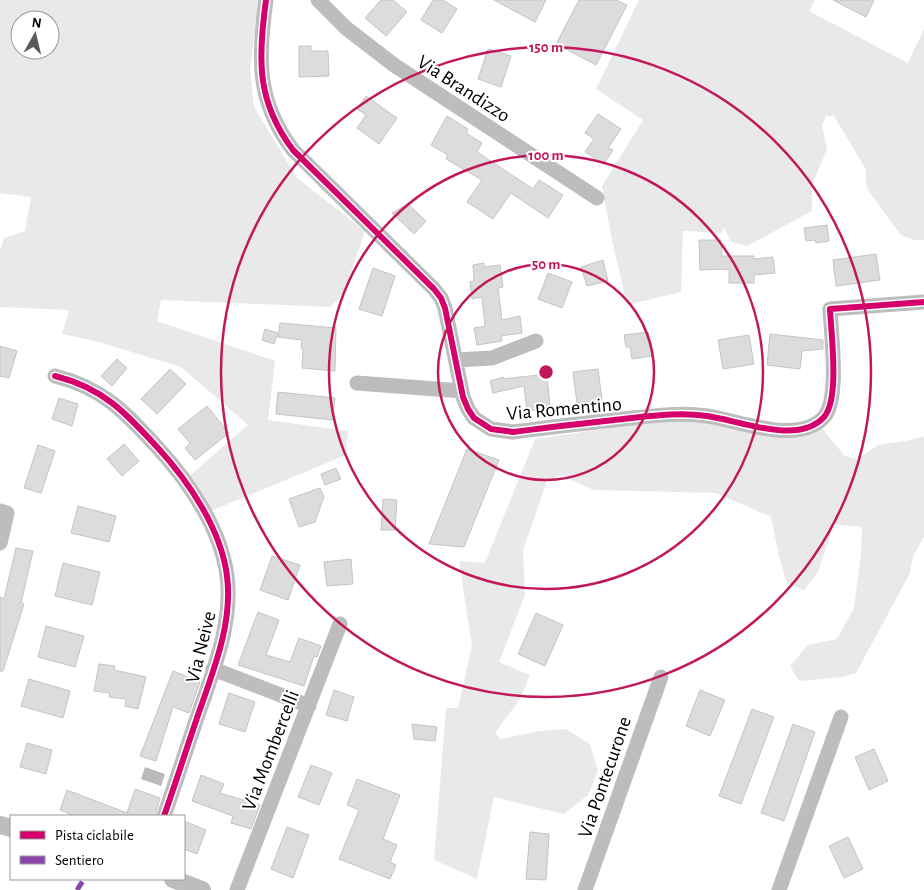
<svg xmlns="http://www.w3.org/2000/svg" width="924" height="890" viewBox="0 0 924 890" font-family="'Alegreya Sans',sans-serif">
  <style>
    .green { fill: #e9e9e9; fill-rule: evenodd }
    .water { fill: #bbb }
    .building { fill: #dcdcdc; stroke: #c4c4c4 }
    .lines { fill: none; stroke-linecap: round; stroke-linejoin: round }
    .minor { stroke: #bdbdbd; stroke-width: 15 }
    .tertiary { stroke: #bdbdbd; stroke-width: 18 }
    .quiet { stroke: #8e44ad; stroke-width: 5; stroke-dasharray: 10 5; stroke-linecap: butt }
    .cycleway-casing { stroke: #fff; stroke-width: 9 }
    .cycleway { stroke: #d6006c; stroke-width: 6 }
    .ring { fill: none; stroke: #c2185b; stroke-width: 2.5 }
    .labels { text-anchor: middle; stroke-width: 4; stroke-linejoin: round; paint-order: stroke }
    .street-label { font-size: 20px; fill: #000; stroke: #fff }
    .centre { fill: #c2185b; stroke: #fff; stroke-width: 2.5 }
    .ring-label { font-size: 15px; text-anchor: middle; font-weight: bold; fill: #c2185b; stroke: #fff; stroke-width: 4; stroke-linejoin: round; paint-order: stroke }
  </style>
  <rect width="100%" height="100%" fill="#fff"/>
  <path class="green" d="M 0,0 L 259,0 L 250,70 L 254,107 L 297,178 L 365,231 L 343,295 L 330,307 L 161,300 L 157,321 L 275,361 L 268,420 L 348,431 L 346,455 L 211,511 L 188,477 L 248,425 L 181,367 L 99,342 L 62,334 L 69,310 L 0,307 L 0,251 L 4,238 L 25,231 L 31,197 L 0,193 ZM 20,20 L 50,20 L 50,50 L 20,50 Z
    M 639,0 L 815,0 L 809,11 L 908,63 L 924,29 L 924,240 L 913,240 L 901,235 L 867,189 L 865,168 L 834,116 L 826,116 L 822,125 L 827,149 L 812,185 L 812,211 L 747,246 L 731,242 L 724,227 L 722,233 L 683,231 L 681,292 L 627,305 L 612,240 L 602,186 L 643,120 L 596,89 Z
    M 664,420 L 820,426 L 845,456 L 857,459 L 878,445 L 911,440 L 924,436 L 924,537 L 913,556 L 910,573 L 856,673 L 842,677 L 799,681 L 790,666 L 808,645 L 837,639 L 854,608 L 861,554 L 862,527 L 834,524 L 818,572 L 804,590 L 787,583 L 779,556 L 771,517 L 716,493 L 593,490 L 561,475 L 547,481 L 523,550 L 525,595 L 499,662 L 530,675 L 520,699 L 495,733 L 501,739 L 539,731 L 566,729 L 590,744 L 598,771 L 588,795 L 564,814 L 494,797 L 477,879 L 434,860 L 446,708 L 458,708 L 472,646 L 459,561 L 485,563 L 535,439 Z"/>
  <path class="water" d="M 145,767 L 165,774 L 161,786 L 141,779 Z"/>
  <path class="building" d="M 381,0 L 393,0 L 407,12 L 386,36 L 365,18 Z
    M 433,0 L 443,0 L 457,9 L 442,33 L 421,20 Z
    M 494,0 L 546,0 L 535,22 Z
    M 579,0 L 616,0 L 627,5 L 596,65 L 556,44 Z
    M 833,0 L 874,0 L 866,17 Z
    M 299,46 L 311,46 L 311,51 L 328,51 L 329,76 L 299,77 Z
    M 488,49 L 511,56 L 501,87 L 478,79 Z
    M 366,96 L 397,118 L 379,144 L 357,128 L 366,115 L 357,109 Z
    M 598,114 L 621,129 L 608,148 L 613,150 L 604,164 L 585,152 L 594,139 L 585,133 Z
    M 447,116 L 468,129 L 466,133 L 482,143 L 477,152 L 533,189 L 539,180 L 563,195 L 548,218 L 511,193 L 493,219 L 467,202 L 482,180 L 446,159 L 448,155 L 431,145 Z
    M 408,204 L 426,221 L 414,234 L 392,213 Z
    M 827,225 L 829,241 L 816,243 L 815,240 L 806,241 L 804,228 Z
    M 699,240 L 721,240 L 722,256 L 754,256 L 754,259 L 773,257 L 775,273 L 754,275 L 754,283 L 729,283 L 729,269 L 700,270 Z
    M 876,254 L 880,280 L 836,286 L 833,260 Z
    M 603,260 L 608,281 L 587,286 L 581,267 Z
    M 484,263 L 484,267 L 500,265 L 503,287 L 498,288 L 502,320 L 520,316 L 522,333 L 501,336 L 502,341 L 477,345 L 474,328 L 485,326 L 482,297 L 472,299 L 470,282 L 474,281 L 473,265 Z
    M 373,268 L 395,276 L 382,316 L 359,309 Z
    M 548,273 L 572,282 L 562,308 L 538,299 Z
    M 280,323 L 336,328 L 335,371 L 302,368 L 303,349 L 301,348 L 302,340 L 278,337 Z
    M 265,329 L 278,333 L 274,344 L 262,340 Z
    M 648,332 L 652,356 L 632,359 L 630,347 L 626,347 L 624,335 Z
    M 770,334 L 823,340 L 823,349 L 802,351 L 800,369 L 767,365 Z
    M 749,335 L 754,364 L 723,369 L 718,340 Z
    M 0,346 L 17,351 L 9,378 L 0,376 Z
    M 117,359 L 127,368 L 112,386 L 101,376 Z
    M 170,369 L 186,384 L 157,414 L 141,399 Z
    M 598,369 L 602,400 L 577,403 L 573,372 Z
    M 547,374 L 550,408 L 527,411 L 524,386 L 493,393 L 490,381 L 503,377 L 503,379 Z
    M 278,392 L 335,398 L 333,420 L 276,414 Z
    M 59,398 L 78,404 L 72,426 L 52,419 Z
    M 207,406 L 229,433 L 195,460 L 185,448 L 190,443 L 178,429 Z
    M 124,444 L 139,461 L 122,476 L 107,459 Z
    M 38,445 L 55,451 L 41,493 L 24,488 Z
    M 467,449 L 499,460 L 464,547 L 429,544 Z
    M 336,468 L 341,479 L 325,485 L 321,474 Z
    M 320,488 L 324,497 L 315,522 L 299,527 L 289,499 Z
    M 383,499 L 397,500 L 395,530 L 381,530 Z
    M 78,506 L 116,516 L 109,542 L 71,533 Z
    M 16,548 L 33,551 L 21,603 L 24,604 L 3,671 L 0,671 L 0,597 L 4,599 Z
    M 272,556 L 300,565 L 288,600 L 260,590 Z
    M 351,559 L 353,584 L 327,586 L 324,562 Z
    M 63,563 L 100,572 L 92,605 L 55,596 Z
    M 258,612 L 279,620 L 266,655 L 290,662 L 299,638 L 321,646 L 317,657 L 314,656 L 304,686 L 238,665 Z
    M 536,613 L 563,625 L 545,666 L 518,654 Z
    M 46,626 L 84,636 L 75,667 L 38,657 Z
    M 99,664 L 115,666 L 114,670 L 146,677 L 138,709 L 125,706 L 126,699 L 109,697 L 110,693 L 94,691 Z
    M 173,671 L 200,682 L 189,713 L 173,707 L 156,761 L 140,756 Z
    M 29,679 L 70,691 L 63,718 L 21,706 Z
    M 334,690 L 354,697 L 347,721 L 326,715 Z
    M 700,690 L 725,700 L 710,736 L 686,726 Z
    M 229,693 L 255,702 L 245,732 L 219,724 Z
    M 752,709 L 774,717 L 741,804 L 719,796 Z
    M 412,724 L 437,727 L 435,741 L 414,739 Z
    M 793,724 L 815,732 L 784,821 L 761,813 Z
    M 27,743 L 52,750 L 46,774 L 20,767 Z
    M 874,749 L 888,781 L 869,790 L 855,757 Z
    M 311,765 L 332,773 L 319,805 L 298,797 Z
    M 201,775 L 224,784 L 220,793 L 260,805 L 251,829 L 231,823 L 233,816 L 192,801 Z
    M 357,779 L 400,795 L 383,839 L 397,845 L 390,862 L 396,865 L 390,879 L 339,859 L 359,810 L 347,805 Z
    M 135,789 L 160,798 L 155,816 L 75,816 L 60,810 L 67,790 L 127,813 Z
    M 184,821 L 206,830 L 197,854 L 184,849 Z
    M 287,827 L 309,835 L 293,878 L 271,869 Z
    M 530,832 L 549,834 L 546,880 L 526,879 Z
    M 848,837 L 863,869 L 844,878 L 829,846 Z"/>
  <g class="lines">
    <path class="minor" d="M 266,0 C 258,58 256,101 293,150 L 434,289 L 441,298 L 445,308 L 463,397 L 468,409 L 474,418 L 491,429 L 513,432 C 550,427 587,423 623,419 C 651,416 679,412 707,416 C 738,420 798,446 824,417 C 840,399 831,333 830,309 L 924,302
      M 318,0 L 346,28 L 394,65 L 597,198
      M 456,360 L 492,358 L 536,341
      M 55,376 C 103,388 125,412 158,448 C 189,482 221,529 227,576 C 233,622 214,669 199,712 C 187,747 176,782 164,816
      M 357,383 L 462,391
      M 0,511 L 7,513 L 0,543
      M 213,669 L 309,706
      M 237,890 L 340,624
      M 585,890 L 661,677
      M 779,890 L 841,717"/>
    <path class="tertiary" d="M 0,825 L 11,828
      M 173,879 L 202,890"/>
    <path class="quiet" d="M 77,890 L 84,879"/>
    <g class="cycleway-casing">
      <path id="cycleway" d="M 266,0 C 258,58 256,101 293,150 L 434,289 L 441,298 L 445,308 L 463,397 L 468,409 L 474,418 L 491,429 L 513,432 C 550,427 587,423 623,419 C 651,416 679,412 707,416 C 738,420 798,446 824,417 C 840,399 831,333 830,309 L 924,302
        M 55,376 C 103,388 125,412 158,448 C 189,482 221,529 227,576 C 233,622 214,669 199,712 C 187,747 176,782 164,816"/>
    </g>
    <use href="#cycleway" class="cycleway"/>
  </g>
  <g class="ring">
    <circle cx="546" cy="372" r="108"/>
    <circle cx="546" cy="372" r="217"/>
    <circle cx="546" cy="372" r="325"/>
  </g>
  <g class="labels">
    <g class="street-label">
      <text transform="translate(464 88) rotate(33)" y="7">Via Brandizzo</text>
      <text transform="translate(564 408) rotate(-5)" y="7">Via Romentino</text>
      <text transform="translate(200 647) rotate(-76)" y="7">Via Neive</text>
      <text transform="translate(270 750) rotate(-69)" y="7">Via Mombercelli</text>
      <text transform="translate(604 777) rotate(-71)" y="7">Via Pontecurone</text>
    </g>
  </g>
  <circle cx="546" cy="372" r="8" class="centre"/>
  <g class="ring-label">
    <text x="546" y="52">150 m</text>
    <text x="546" y="160">100 m</text>
    <text x="546" y="269">50 m</text>
  </g>
  <rect x="10" y="815" width="175" height="65" fill="#ffffff" stroke="#999999"/>
  <rect x="20" y="831" width="25" height="8" fill="#d6006c" stroke="#999999"/>
  <text x="55" y="840" font-size="15" fill="#000000">Pista ciclabile</text>
  <rect x="20" y="856" width="25" height="8" fill="#8e44ad" stroke="#999999"/>
  <text x="55" y="865" font-size="15" fill="#000000">Sentiero</text>
  <g transform="translate(35 35) rotate(8)"><circle r="24" fill="#ffffff" stroke="#999999"/>
  <path d="M0-4L9 19L0 12L-9 19Z" fill="#595959"/>
  <text y="-8" font-size="14" font-weight="bold" text-anchor="middle" fill="#000000">N</text>
  </g>
</svg>
